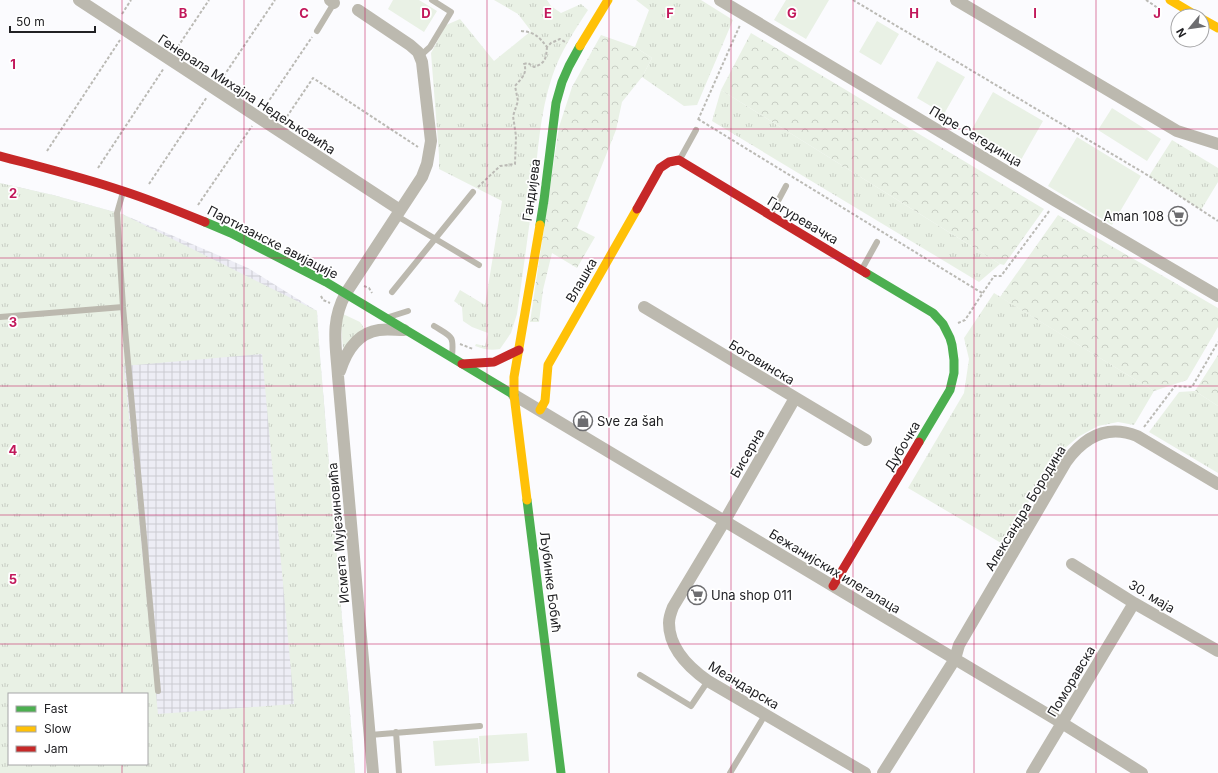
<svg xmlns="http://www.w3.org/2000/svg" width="1218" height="773" viewBox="0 0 1218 773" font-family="Inter,sans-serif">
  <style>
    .industrial { fill: url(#industrial-grid); fill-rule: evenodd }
    .grass { fill: url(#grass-tufts); fill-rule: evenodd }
    .forest { fill: url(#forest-crowns) }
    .park { fill: #e9f1e5 }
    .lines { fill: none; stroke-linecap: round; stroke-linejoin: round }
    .path { stroke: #bbbab5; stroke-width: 2; stroke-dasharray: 3 2; stroke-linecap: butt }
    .lane { stroke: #bcb9af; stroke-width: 6 }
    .street { stroke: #bcb9af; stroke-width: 12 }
    .fast { stroke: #4caf50; stroke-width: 9 }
    .slow { stroke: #ffc107; stroke-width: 9 }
    .jam { stroke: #c62828; stroke-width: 9 }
    .grid { fill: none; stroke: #c2185b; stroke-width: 1; stroke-opacity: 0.55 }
    .labels { text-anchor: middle; stroke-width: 3.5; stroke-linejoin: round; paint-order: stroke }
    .street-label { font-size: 13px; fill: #212124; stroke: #fff }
    .poi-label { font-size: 13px; fill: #212124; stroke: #fff; text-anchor: start }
    .grid-label { font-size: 13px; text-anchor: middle; font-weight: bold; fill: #c2185b; stroke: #fff; stroke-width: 3.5; stroke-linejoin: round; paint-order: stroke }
  </style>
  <defs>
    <pattern id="industrial-grid" width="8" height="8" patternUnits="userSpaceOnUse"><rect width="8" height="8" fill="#ededf5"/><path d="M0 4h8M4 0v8" fill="none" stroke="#cbcbd2"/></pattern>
    <pattern id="grass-tufts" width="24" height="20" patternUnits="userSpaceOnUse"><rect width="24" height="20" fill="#e9f1e5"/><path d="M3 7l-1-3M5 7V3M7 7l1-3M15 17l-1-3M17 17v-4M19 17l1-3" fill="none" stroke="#c8cec4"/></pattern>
    <pattern id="forest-crowns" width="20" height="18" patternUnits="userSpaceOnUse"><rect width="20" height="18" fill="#e9f1e5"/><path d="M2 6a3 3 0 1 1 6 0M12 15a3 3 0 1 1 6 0" fill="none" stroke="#c8cec4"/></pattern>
  </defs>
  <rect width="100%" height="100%" fill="#fbfbfe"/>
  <path class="industrial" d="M 0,183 L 53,195 L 122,214 L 248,268 L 317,311 L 319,344 L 355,773 L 0,773 ZM 9,694 L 147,694 L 147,764 L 9,764 Z"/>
  <path class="grass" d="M 494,0 L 547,0 L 551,6 L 561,13 L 581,4 L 588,10 C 574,31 560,53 552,77 C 540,113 538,150 534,187 C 529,229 523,272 517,314 L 511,333 L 500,349 C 490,351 484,349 475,346 L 476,344 L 485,346 L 488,333 L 472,327 L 463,321 L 462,307 L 454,301 L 460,290 L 485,305 L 502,201 L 439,169 L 439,155 L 431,53 L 446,25 L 460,19 L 494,61 L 531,31 L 518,14 Z
    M 636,0 L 701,0 L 733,20 L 697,105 L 684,106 L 642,77 L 652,58 L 635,47 L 649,10 Z
    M 721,90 L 1000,264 L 979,282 L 712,121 Z
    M 1172,140 L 1218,168 L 1218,182 L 1201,210 L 1149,176 Z
    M 0,183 L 53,195 L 122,214 L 317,311 L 319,344 L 355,773 L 0,773 ZM 262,354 L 294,704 L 158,714 L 124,366 ZM 9,694 L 147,694 L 147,764 L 9,764 Z
    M 994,293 L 1154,391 L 1134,425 L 1118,422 L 1098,426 L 1078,437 L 1064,449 L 1001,543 L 908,488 L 964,393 L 969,359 L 964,338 Z
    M 343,314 L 360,322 L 365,330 L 343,349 L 341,325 Z
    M 1195,391 L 1218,406 L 1218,473 L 1149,432 L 1179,392 Z"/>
  <path class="forest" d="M 751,33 L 1044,209 L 1004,265 L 1000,264 L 721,90 Z
    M 601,35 L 635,47 L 652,58 L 642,77 L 622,102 L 616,130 L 577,228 L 595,237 L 577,268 L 552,253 L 543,290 L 539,322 L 530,322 L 559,127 L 572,87 Z
    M 1058,215 L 1218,308 L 1218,327 L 1187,380 L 1154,391 L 1000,297 Z
    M 1218,355 L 1218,406 L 1195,391 Z"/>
  <path class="park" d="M 393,0 L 419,0 L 437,11 L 424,32 L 388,9 Z
    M 786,0 L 829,0 L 806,39 L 774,20 Z
    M 877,21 L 899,34 L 881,65 L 859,52 Z
    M 937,61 L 965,77 L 944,114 L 917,98 Z
    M 993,92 L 1043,121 L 1017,167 L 967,138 Z
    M 1112,108 L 1161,139 L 1147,161 L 1098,130 Z
    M 1077,137 L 1141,176 L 1112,225 L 1048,186 Z
    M 527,733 L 529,761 L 481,764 L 479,736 Z
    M 478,738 L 480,763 L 435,766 L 433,741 Z"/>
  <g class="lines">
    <path class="path" d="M 853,0 L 1149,176 L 1218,221
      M 1146,0 L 1158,8
      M 122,14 L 131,0
      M 521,31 C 535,32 539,37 547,47 L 551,43 L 560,39 L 567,43
      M 175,51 L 209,0
      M 221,80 L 275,0
      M 264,108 L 312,37
      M 698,119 L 982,293
      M 698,120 L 740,25
      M 284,121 L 313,78 L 418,147
      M 47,151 L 120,40
      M 98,168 L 164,68
      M 149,184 L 207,97
      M 478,187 L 500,166 L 515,164 L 516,136 L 513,116 L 518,101 L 515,86 C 521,79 528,73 524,64 L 528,63 L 534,67 C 546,63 546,58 547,47
      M 198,205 L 252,126
      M 364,286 L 369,288 L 372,293
      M 321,296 L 323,300 L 330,303
      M 958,323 L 965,320 L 994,276 L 1001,276 L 1050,210
      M 460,344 L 473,349
      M 1144,427 L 1175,386 L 1192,387 L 1218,342"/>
    <path class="lane" d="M 317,31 L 334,3
      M 420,56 L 430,47 L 451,12 L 432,0
      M 680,159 L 696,130
      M 123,192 L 117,213 L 123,307 L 158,691
      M 771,214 L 786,186
      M 397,216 L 479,265
      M 862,269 L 877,242
      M 392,292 L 473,192
      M 0,317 L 123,307
      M 389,317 L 408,311
      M 434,326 C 452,337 454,335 452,356
      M 640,675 L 691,706 L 708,681
      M 396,732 L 399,773
      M 370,735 L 480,726
      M 730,773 L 765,715"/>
    <path class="street" d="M 79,0 L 400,210
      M 330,0 L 334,3
      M 720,0 L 1056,201 L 1218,296
      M 956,0 L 1177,131 L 1218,144
      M 358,10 L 410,45 L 418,52 L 422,62 L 431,141 L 427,164 L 422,177 L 346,293 C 330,322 336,345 338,376 L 373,773
      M 644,307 L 866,440
      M 340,371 C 346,352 357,333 379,330 C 387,329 396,330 404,330
      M 514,395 L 1062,723 L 1142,773
      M 795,398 L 724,522 L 673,607 C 671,612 669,618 669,623 C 669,648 688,667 708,681 L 865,773
      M 1072,564 L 1134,603 L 1218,651
      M 883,773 L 955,659 L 959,645 L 1066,462 C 1084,437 1107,424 1137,436 L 1218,484
      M 1032,773 L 1134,603"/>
    <path class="fast" d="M 205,222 L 231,233 L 326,282 L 514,395
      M 540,225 L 544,200 L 556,103 L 562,82 L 569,66 L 580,46
      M 866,273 L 933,313 L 943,324 L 950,338 L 952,345 L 954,360 L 954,373 L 950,390 L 919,442
      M 527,500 L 561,773"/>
    <path class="slow" d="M 1170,0 L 1197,16
      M 1202,19 L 1218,28
      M 580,46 L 608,0
      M 540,410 L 545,401 L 548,365 L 637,209
      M 527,500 L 514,395 L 514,377 L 540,225"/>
    <path class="jam" d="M 0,156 C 41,167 82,177 123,191 C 151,200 178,211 205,222
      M 637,209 L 660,168 L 669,162 L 679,160 L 866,273
      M 462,364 L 494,362 L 519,350
      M 833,586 L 919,442"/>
  </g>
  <path class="grid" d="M 122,0 L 122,694M 244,0 L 244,773M 365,0 L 365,773M 487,0 L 487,773M 609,0 L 609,773M 731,0 L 731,773M 853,0 L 853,773M 974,0 L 974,773M 1096,0 L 1096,773M 0,129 L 1218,129M 0,258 L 1218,258M 0,386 L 1218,386M 0,515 L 1218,515M 0,644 L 1218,644M 122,764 L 122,773"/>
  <defs>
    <g id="supermarket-ring" transform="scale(1)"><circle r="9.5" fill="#fff" stroke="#6d6d70" stroke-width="1.5"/><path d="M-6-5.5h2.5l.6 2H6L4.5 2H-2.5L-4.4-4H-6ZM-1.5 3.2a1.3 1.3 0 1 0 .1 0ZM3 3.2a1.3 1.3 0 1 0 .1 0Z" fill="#6d6d70"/></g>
    <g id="shop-ring" transform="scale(1)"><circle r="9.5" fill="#fff" stroke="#6d6d70" stroke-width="1.5"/><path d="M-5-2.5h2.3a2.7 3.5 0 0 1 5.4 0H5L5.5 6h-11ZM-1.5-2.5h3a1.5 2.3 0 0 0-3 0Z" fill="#6d6d70"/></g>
  </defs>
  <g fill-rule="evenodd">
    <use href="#supermarket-ring" x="1178" y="216"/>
    <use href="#shop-ring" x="583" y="421"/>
    <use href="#supermarket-ring" x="697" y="595"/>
  </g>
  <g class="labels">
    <g class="street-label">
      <text transform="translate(247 94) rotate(33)" y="5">Генерала Михајла Недељковића</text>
      <text transform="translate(976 136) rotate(31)" y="5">Пере Сегединца</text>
      <text transform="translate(531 190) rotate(-82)" y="5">Гандијева</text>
      <text transform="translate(803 220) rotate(31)" y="5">Гргуревачка</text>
      <text transform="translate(273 242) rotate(27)" y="5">Партизанске авијације</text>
      <text transform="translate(581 280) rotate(-60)" y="5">Влашка</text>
      <text transform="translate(762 362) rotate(31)" y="5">Боговинска</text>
      <text transform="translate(902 446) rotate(-59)" y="5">Дубочка</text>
      <text transform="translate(747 453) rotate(-60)" y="5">Бисерна</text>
      <text transform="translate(1025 508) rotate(-59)" y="5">Александра Бородина</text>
      <text transform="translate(338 533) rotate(-95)" y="5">Исмета Мујезиновића</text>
      <text transform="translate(835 571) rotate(31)" y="5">Бежанијских илегалаца</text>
      <text transform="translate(551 582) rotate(83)" y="5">Љубинке Бобић</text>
      <text transform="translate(1152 596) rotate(31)" y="5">30. маја</text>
      <text transform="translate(1071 681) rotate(-59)" y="5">Поморавска</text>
      <text transform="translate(744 685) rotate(31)" y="5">Меандарска</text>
    </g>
    <g class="poi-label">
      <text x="1164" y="221" text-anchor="end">Aman 108</text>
      <text x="597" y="426">Sve za šah</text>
      <text x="711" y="600">Una shop 011</text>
    </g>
  </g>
  <g class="grid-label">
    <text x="183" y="18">B</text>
    <text x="304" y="18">C</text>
    <text x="426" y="18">D</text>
    <text x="548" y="18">E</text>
    <text x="670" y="18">F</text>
    <text x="792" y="18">G</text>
    <text x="914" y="18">H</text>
    <text x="1035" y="18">I</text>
    <text x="1157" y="18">J</text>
    <text x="13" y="69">1</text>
    <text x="13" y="198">2</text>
    <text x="13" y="327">3</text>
    <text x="13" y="455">4</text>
    <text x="13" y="584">5</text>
  </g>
  <rect x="8" y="693" width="140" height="72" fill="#ffffff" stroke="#a6a6a7"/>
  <rect x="16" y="706" width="20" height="6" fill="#4caf50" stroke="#a6a6a7"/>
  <text x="44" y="713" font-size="12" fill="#212124">Fast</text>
  <rect x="16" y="726" width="20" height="6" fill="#ffc107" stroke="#a6a6a7"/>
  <text x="44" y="733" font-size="12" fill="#212124">Slow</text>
  <rect x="16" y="746" width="20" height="6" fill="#c62828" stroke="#a6a6a7"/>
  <text x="44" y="753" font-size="12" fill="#212124">Jam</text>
  <g transform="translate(1190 28) rotate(241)"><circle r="19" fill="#ffffff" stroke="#a6a6a7"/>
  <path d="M0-3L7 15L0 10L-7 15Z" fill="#6d6d70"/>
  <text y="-6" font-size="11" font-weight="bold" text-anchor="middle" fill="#212124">N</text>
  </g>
  <path d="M10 26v6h85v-6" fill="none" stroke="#212124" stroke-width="2"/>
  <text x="16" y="26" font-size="12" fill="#212124" stroke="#ffffff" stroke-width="3" paint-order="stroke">50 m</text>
</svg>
